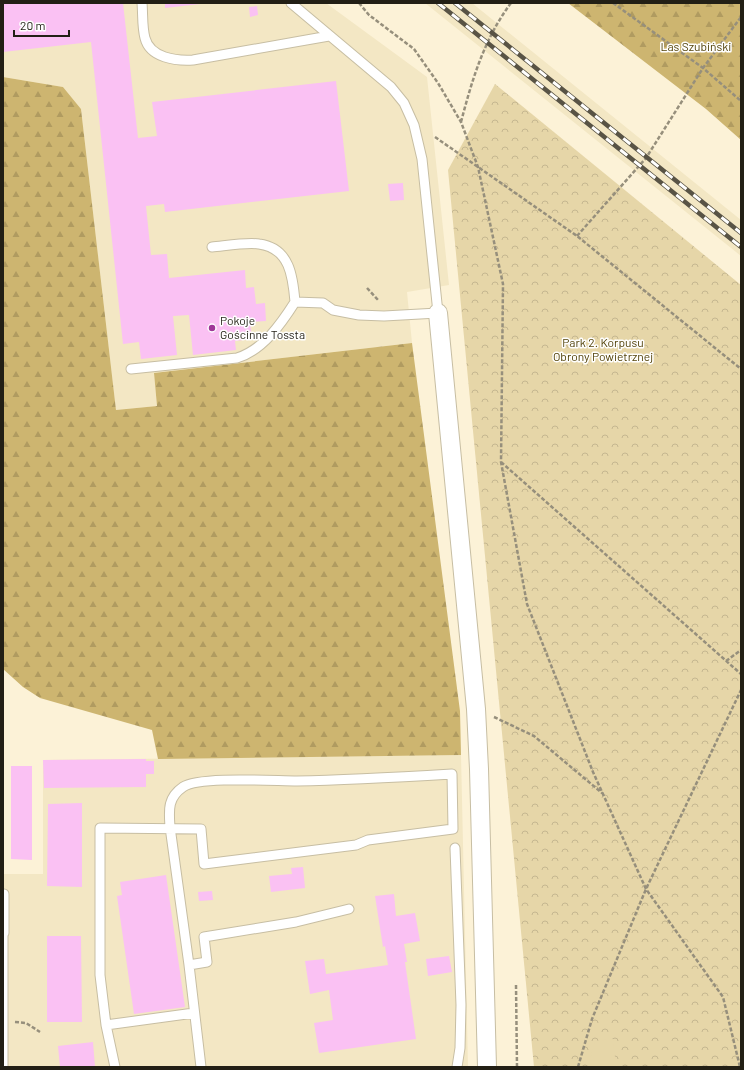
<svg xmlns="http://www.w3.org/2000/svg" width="744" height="1070" viewBox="0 0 744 1070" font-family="Barlow,sans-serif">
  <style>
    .built { fill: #f3e7c4 }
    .forest { fill: url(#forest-firs) }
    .park { fill: url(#park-crowns) }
    .pitch { fill: #e6d6a8 }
    .building { fill: #fac1f3 }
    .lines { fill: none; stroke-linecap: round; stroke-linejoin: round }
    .service-casing { stroke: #c7bea3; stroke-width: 11 }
    .minor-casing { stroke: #c7bea3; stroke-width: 20 }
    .path { stroke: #968f7c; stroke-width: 2.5; stroke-dasharray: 4 2; stroke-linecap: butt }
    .service { stroke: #fff; stroke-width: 9 }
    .minor { stroke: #fff; stroke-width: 18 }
    .rail-casing { stroke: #585345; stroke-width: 4.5 }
    .rail { stroke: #fff; stroke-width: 3; stroke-dasharray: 9; stroke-linecap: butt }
    .poi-dot { fill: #9f3698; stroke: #fff; stroke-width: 1.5 }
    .labels { text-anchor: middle; stroke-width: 3; stroke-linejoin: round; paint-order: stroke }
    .park-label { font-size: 12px; fill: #53430a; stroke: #fff }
    .poi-label { font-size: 12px; fill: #221f15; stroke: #fff; text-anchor: start }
  </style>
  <defs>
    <pattern id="forest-firs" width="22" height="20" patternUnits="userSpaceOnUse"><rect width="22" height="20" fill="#cdb570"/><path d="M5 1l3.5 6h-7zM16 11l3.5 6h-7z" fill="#b09b60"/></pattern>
    <pattern id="park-crowns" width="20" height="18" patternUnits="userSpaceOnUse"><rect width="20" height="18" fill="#e6d6a8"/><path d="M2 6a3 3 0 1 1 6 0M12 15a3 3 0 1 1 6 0" fill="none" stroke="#c5b790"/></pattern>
  </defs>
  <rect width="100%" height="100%" fill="#fcf2d7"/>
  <path class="built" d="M 3,3 L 326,3 L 427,77 L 449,285 L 407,292 L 412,343 L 154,373 L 157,406 L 116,410 L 81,109 L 63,87 L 3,77 Z
    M 425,3 L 472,3 L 741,220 L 741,256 Z
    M 461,755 L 468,1067 L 3,1067 L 3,874 L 43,874 L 43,760 Z"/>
  <path class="forest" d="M 568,3 L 741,3 L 741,140 L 706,109 Z
    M 3,77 L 63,87 L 81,109 L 116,410 L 157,406 L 154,373 L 412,343 L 460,711 L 461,755 L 158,759 L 152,730 L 40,698 L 23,687 L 3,669 Z"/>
  <path class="park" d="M 495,84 L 741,285 L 741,1067 L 534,1067 L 448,170 Z"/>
  <path class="pitch" d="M 613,1039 L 616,1067 L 588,1067 L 595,1041 Z"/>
  <path class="building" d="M 3,3 L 123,3 L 138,138 L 157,136 L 152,102 L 336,81 L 349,191 L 165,212 L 164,204 L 146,206 L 151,255 L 167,254 L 169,278 L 245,270 L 246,288 L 254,287 L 256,304 L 265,303 L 266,321 L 250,322 L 252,339 L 235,341 L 236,350 L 193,355 L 189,315 L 173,316 L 177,355 L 141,359 L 139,342 L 123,344 L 91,42 L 3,52 Z
    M 165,3 L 200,3 L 200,4 L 165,8 Z
    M 257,6 L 258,15 L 250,17 L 249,7 Z
    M 403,183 L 404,200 L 390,201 L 388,184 Z
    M 146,759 L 146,761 L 154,761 L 154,774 L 146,774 L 146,787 L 44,788 L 43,760 Z
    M 11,766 L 32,766 L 32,860 L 11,859 Z
    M 82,803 L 82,887 L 47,886 L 48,804 Z
    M 303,867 L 305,888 L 271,892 L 269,876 L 292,874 L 291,868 Z
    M 166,875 L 185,1007 L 134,1014 L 117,896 L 122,895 L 120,882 Z
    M 212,891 L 213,900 L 199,901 L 198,892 Z
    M 394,894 L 396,916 L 415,913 L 420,941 L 404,944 L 407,962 L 405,962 L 416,1039 L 319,1053 L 314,1023 L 333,1020 L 329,990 L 310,994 L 305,961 L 324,959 L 326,974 L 388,965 L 385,946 L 383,947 L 375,896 Z
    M 47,936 L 81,936 L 82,1022 L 47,1022 Z
    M 449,956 L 452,972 L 428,976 L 426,959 Z
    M 93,1042 L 95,1067 L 60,1067 L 58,1046 Z"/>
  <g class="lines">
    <g class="service-casing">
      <path id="service" d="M 142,3 C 143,14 142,27 145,38 C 150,58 176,61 193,60 L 329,36
        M 212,247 C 224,246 247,242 259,244 C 290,248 293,277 295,302 L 323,303 L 333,310 L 359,315 L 384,316 L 438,313 L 422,159 L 414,125 L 404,103 L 391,87 L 291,3
        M 131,369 L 237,358 C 263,350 281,324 295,302
        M 455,848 L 461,1005 L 460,1048 L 457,1067
        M 3,933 L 3,1066
        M 4,933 L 4,894
        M 106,1025 L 194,1013
        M 115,1067 L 106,1025 L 100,975 L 100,828 L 201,829 L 204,864 L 356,845 L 368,840 L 453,829 L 452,774 C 401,777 349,780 297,781 C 274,781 199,776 183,787 C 167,798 169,811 170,827 L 189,965
        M 201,1067 L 189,965 L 207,962 L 204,937 L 296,922 L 349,909"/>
    </g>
    <g class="minor-casing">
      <path id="minor" d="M 438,313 L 476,709 L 479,769 L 487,1067"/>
    </g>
    <path class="path" d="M 359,3 L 369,15 L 414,49 L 438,83 L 461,122 L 478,167 L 503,284 L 501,462 L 527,604 L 593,772 L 646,889 L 723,997 L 740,1067
      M 613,3 L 703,68 L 741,101
      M 461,122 C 472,80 484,39 511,3
      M 435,137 L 577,236 L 741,369
      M 577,236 L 646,158 L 703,68 L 741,17
      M 367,288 L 379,301
      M 501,462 L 741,674
      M 726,661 L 741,650
      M 494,717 L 534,736 L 602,793
      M 516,985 L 517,1067
      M 15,1022 L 26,1023 L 40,1032
      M 578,1067 L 592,1019 L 646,889 L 741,690"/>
    <use href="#service" class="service"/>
    <use href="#minor" class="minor"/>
    <g class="rail-casing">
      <path id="rail" d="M 438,3 L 741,247
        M 455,3 L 741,233"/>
    </g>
    <use href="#rail" class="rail"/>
  </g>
  <circle class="poi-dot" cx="212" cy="328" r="4"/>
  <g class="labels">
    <g class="park-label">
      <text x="696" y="51">Las Szubiński</text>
      <text x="603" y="347">Park 2. Korpusu<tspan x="603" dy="14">Obrony Powietrznej</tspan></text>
    </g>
    <g class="poi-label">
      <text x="220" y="325">Pokoje<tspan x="220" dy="14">Gościnne Tossta</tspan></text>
    </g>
  </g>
  <rect width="744" height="1070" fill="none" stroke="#221f15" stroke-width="8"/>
  <path d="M14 30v6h55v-6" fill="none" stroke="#221f15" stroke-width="2"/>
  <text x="20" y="30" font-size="12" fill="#221f15" stroke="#ffffff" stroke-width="3" paint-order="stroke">20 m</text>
</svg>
